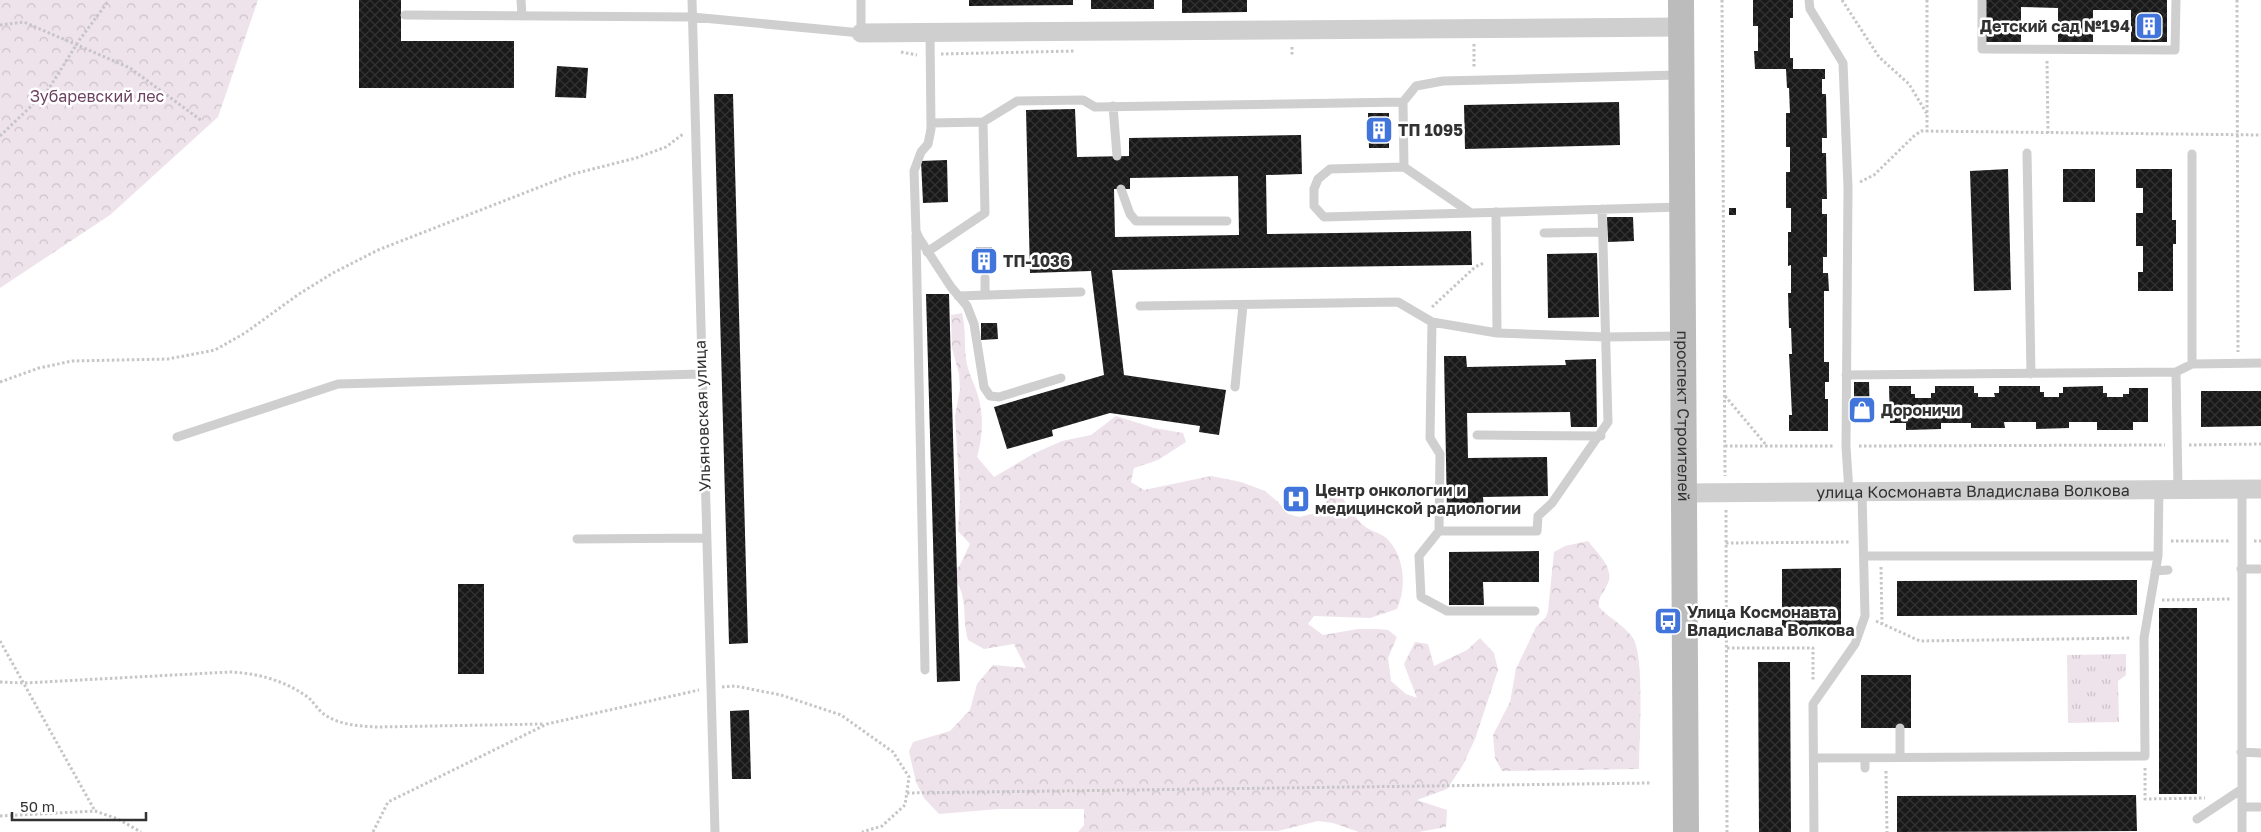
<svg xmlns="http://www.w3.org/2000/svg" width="2261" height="832" viewBox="0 0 2261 832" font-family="'Golos Text',sans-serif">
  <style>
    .forest { fill: url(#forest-crowns) }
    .park { fill: url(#park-tufts) }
    .building { fill: url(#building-cross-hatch); fill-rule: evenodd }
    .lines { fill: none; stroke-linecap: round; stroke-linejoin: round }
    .path { stroke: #c6c6c6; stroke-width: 3; stroke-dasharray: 2.5 2.5; stroke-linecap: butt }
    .service { stroke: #cfcfcf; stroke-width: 9 }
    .minor { stroke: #cfcfcf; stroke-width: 19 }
    .secondary { stroke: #bcbcbc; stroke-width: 26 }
    .labels { text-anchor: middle; stroke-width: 5; stroke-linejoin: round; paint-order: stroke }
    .poi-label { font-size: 16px; font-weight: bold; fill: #323232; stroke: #fff; text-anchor: start }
    .park-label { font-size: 16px; fill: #6c4261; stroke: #fff }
    .street-label { font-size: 16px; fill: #323232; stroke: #fff }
  </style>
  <defs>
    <pattern id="forest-crowns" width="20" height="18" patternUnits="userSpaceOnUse" patternTransform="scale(1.25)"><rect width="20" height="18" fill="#eee2eb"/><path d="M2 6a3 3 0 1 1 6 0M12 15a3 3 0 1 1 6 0" fill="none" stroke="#cdc2ca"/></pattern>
    <pattern id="park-tufts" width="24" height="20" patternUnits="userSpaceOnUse" patternTransform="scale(1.25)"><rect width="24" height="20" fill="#eee2eb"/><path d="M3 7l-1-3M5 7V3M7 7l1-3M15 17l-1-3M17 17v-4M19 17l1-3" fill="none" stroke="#cdc2ca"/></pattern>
    <pattern id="building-cross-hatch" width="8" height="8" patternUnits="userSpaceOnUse" patternTransform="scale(1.25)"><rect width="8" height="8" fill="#191919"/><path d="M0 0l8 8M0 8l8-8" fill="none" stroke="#323232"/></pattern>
  </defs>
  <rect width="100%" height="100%" fill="#fff"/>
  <path class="forest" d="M 0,0 L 258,0 L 218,117 L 110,215 L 0,288 Z
    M 962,313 C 966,329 964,344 966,359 C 968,374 976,386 979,400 C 984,419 982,439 977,457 L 994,477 L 1035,453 L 1062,441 L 1091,435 L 1116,416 L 1154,428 L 1183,433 L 1186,442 L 1158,460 L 1134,468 L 1131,482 L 1144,490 L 1211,476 L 1241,482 L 1265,491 L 1278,502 L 1288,514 L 1299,517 L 1320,512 L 1331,493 L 1339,491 C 1346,504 1355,520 1367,528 C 1373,532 1380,533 1385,537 C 1405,554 1407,587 1397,609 L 1370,618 L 1314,616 L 1308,624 L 1323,635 L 1358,629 L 1378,629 L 1388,630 L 1397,637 L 1388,658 L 1391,681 L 1406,694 L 1417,698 L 1404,664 L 1415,642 L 1428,644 L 1434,666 L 1467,650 L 1480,638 L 1494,653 L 1498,670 L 1475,739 L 1463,765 L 1447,789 L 1417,800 L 1447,810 L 1446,827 L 1419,832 L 1359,832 L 1333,823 L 1318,821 L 1278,831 L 1078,832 L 1084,825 L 1084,809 L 998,809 L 939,814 L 924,798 L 916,782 L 909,752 L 913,742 L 950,731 L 970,710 L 977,684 L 993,665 L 1026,668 L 1014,644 L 984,649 L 968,640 C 961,616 970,595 951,575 L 960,565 L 970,544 L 958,531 L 960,499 L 955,416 L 960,389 L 959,374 L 952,348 L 951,315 Z
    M 1588,541 C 1597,553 1616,569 1607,585 C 1603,594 1598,596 1599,607 C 1609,618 1624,625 1633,638 C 1645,658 1639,742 1639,769 L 1502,771 L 1495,758 L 1493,735 L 1510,702 L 1516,669 L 1536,627 L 1546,617 L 1548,611 L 1554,552 L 1565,546 Z"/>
  <path class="park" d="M 2126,654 L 2126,675 L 2118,681 L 2119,722 L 2068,723 L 2067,655 Z"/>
  <path class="building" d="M 359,0 L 401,0 L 401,41 L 514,41 L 514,88 L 359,88 Z
    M 969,0 L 1073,0 L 1073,5 L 969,6 Z
    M 1091,0 L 1154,0 L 1154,9 L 1091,9 Z
    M 1182,0 L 1247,0 L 1247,12 L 1182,13 Z
    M 1753,0 L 1793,0 L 1793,18 L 1790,18 L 1790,58 L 1793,58 L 1793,69 L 1825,69 L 1825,79 L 1822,79 L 1822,94 L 1826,94 L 1827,138 L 1822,138 L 1822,153 L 1826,153 L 1827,199 L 1822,199 L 1822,214 L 1827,214 L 1827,257 L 1823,257 L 1823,273 L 1828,273 L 1829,291 L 1824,291 L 1824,362 L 1829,362 L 1829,382 L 1825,382 L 1825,399 L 1828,399 L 1828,431 L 1789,431 L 1789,415 L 1792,415 L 1789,354 L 1792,354 L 1791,328 L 1789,328 L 1788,293 L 1791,293 L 1791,265 L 1788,266 L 1788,232 L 1791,232 L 1791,208 L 1786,208 L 1786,172 L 1790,172 L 1790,147 L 1786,147 L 1786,113 L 1790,113 L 1789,88 L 1787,88 L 1786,69 L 1755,69 L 1754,51 L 1758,51 L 1758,26 L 1753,26 Z
    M 1986,0 L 2167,0 L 2167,42 L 2131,42 L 2131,10 L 2093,10 L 2093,42 L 2058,42 L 2058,8 L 2021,7 L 2021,42 L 1986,42 Z
    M 557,66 L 588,68 L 586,98 L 555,97 Z
    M 714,94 L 733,94 L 748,643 L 729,644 Z
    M 1619,102 L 1620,145 L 1465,149 L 1464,105 Z
    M 1075,109 L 1077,157 L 1129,156 L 1129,138 L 1301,135 L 1302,174 L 1266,175 L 1267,234 L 1471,231 L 1472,265 L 1112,270 L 1124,375 L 1226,390 L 1219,435 L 1199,432 L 1200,426 L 1110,413 L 1052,430 L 1053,436 L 1007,449 L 994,407 L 1104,375 L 1091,271 L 1030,273 L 1026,110 ZM 1238,176 L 1239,235 L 1115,237 L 1114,189 L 1130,189 L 1130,178 Z
    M 1368,113 L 1389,113 L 1389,148 L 1369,148 Z
    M 947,160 L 948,202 L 923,203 L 921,161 Z
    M 2008,169 L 2011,290 L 1974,291 L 1970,171 Z
    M 2063,169 L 2095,169 L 2095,202 L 2063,202 Z
    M 2136,169 L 2172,169 L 2172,220 L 2176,220 L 2176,244 L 2173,244 L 2173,291 L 2138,291 L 2138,272 L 2143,272 L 2143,246 L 2136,246 L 2136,213 L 2143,213 L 2143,188 L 2136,188 Z
    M 1729,208 L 1736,208 L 1736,215 L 1729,215 Z
    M 1607,217 L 1633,217 L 1634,241 L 1608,242 Z
    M 976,247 L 992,247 L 993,274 L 977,274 Z
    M 1597,253 L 1599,317 L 1548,318 L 1547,254 Z
    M 926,294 L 949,294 L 960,681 L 937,682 Z
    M 981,323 L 997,323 L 998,339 L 981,340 Z
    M 1444,356 L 1466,356 L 1467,367 L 1566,365 L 1565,360 L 1596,359 L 1597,427 L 1571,427 L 1570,412 L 1467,413 L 1468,458 L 1547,457 L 1548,496 L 1483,497 L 1484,510 L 1447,511 Z
    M 1854,382 L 1869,382 L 1870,421 L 1854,422 Z
    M 1889,386 L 1911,386 L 1911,394 L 1915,394 L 1915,398 L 1931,398 L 1931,393 L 1935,393 L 1935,386 L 1974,386 L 1974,393 L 1978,393 L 1978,397 L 1995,397 L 1994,393 L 1999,393 L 1999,386 L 2040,386 L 2040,392 L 2044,392 L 2044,397 L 2059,397 L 2059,393 L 2063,393 L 2063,387 L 2103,386 L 2103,393 L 2107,393 L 2107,397 L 2123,397 L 2123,394 L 2129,394 L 2129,388 L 2148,388 L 2148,422 L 2133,422 L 2133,430 L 2097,430 L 2097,422 L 2069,422 L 2069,428 L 2036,429 L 2036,422 L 2004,422 L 2005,428 L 1971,428 L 1971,423 L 1941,423 L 1941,429 L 1906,430 L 1906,423 L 1890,423 Z
    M 2201,391 L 2261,391 L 2261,426 L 2201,427 Z
    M 1539,551 L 1539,582 L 1483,582 L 1484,605 L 1449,605 L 1449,552 Z
    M 1841,568 L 1841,627 L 1782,628 L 1782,569 Z
    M 2137,580 L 2137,615 L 1897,616 L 1897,581 Z
    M 458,584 L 484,584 L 484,674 L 458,674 Z
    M 2159,608 L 2197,608 L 2197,794 L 2159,794 Z
    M 1758,662 L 1790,662 L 1791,832 L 1759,832 Z
    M 1861,675 L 1911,675 L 1911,728 L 1861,728 Z
    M 749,710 L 751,779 L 732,779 L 730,711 Z
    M 2136,795 L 2137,831 L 1897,832 L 1897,796 Z"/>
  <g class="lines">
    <path class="path" d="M 1722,0 L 1725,476
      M 1842,0 L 1879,57 L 1909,84 L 1927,114
      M 1927,0 L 1927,132
      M 2237,0 L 2238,352
      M 0,25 L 24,22 L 130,68 L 202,121
      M 1474,44 L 1474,68
      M 1292,47 L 1292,56
      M 901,52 L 917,55
      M 941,54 L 1075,51
      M 2047,61 L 2048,133
      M 0,136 L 48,90 L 78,42 L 109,0
      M 1860,182 L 1874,175 L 1914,136 L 1921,131 L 2261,135
      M 1432,307 L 1475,267 L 1484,263
      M 0,382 L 39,368 L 72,361 L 168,359 L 215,350 L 245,333 L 299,294 L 333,273 L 378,250 L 573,174 L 636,158 L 666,147 L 683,134
      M 1725,396 L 1767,446
      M 2189,445 L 2261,444
      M 1725,446 L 1833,446
      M 1859,446 L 2165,445
      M 1726,510 L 1727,832
      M 2171,541 L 2230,541
      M 2254,541 L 2261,541
      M 1726,543 L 1850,542
      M 1881,567 L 1882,624
      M 2162,600 L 2230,599
      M 1876,621 L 1920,641 L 2131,638
      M 0,641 L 95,811
      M 1727,648 L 1813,648 L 1813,681
      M 0,682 L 24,683 L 230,672 C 258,673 286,681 309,698 C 314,703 319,711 325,715 C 340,725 359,726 377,727 L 544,724
      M 722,687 L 735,686 L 781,695 L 841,715 L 893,752 L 909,777 L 905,805 L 882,826 L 862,832
      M 2145,768 L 2145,799 L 2205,798
      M 1886,771 L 1887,832
      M 907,793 L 1651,783
      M 0,816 L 95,811 L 118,819 L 141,832
      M 373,832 L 388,802 L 547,724 L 699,690"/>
    <path class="service" d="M 521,0 L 522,16
      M 692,0 L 715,832
      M 1809,0 L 1810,9 L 1843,63 L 1848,188 L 1846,446 L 1849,493
      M 1982,0 L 1982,49 L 2175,50 L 2176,0
      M 405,15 L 692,17 L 861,33 L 861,0
      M 930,33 L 931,129 L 928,144 L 921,152 L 914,171 L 916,231 L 919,238 L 951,287 L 967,306 L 974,324 L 984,387 L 990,396 L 999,397 L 1061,378
      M 1403,102 L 1416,86 L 1443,81 L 1678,75
      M 1113,106 L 1117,156
      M 931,123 L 983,122 L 1017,101 L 1083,100 L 1095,107 L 1403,102 L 1404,167 L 1471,213 L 1681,207
      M 2027,153 L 2031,374
      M 2192,154 L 2192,364
      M 1404,167 L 1330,169 L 1318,179 L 1314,189 L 1314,206 L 1324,217 L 1471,213
      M 1121,189 L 1130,214 L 1136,221 L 1227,221
      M 1496,212 L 1497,333
      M 1544,233 L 1603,232
      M 916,235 L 925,670
      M 927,252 L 985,213 L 983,122
      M 985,278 L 985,295
      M 958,296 L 1081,292
      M 1140,306 L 1398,302 L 1432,322 L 1497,333 L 1606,337 L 1682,336
      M 1432,322 L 1430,438 L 1440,454 L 1439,531 L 1537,531 L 1538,516 L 1552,503 L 1608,422 L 1602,209
      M 2176,372 L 2178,489
      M 1846,375 L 2176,372 L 2192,364 L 2261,363
      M 1235,387 L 1243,305
      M 1477,435 L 1601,436
      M 177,437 L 338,384 L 701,374
      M 2242,489 L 2242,807 L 2261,807
      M 1439,531 L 1419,556 L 1421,597 L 1447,611 L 1535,611
      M 577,539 L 706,538
      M 1865,556 L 2158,556
      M 2241,569 L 2261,569
      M 2155,571 L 2168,570
      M 1900,728 L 1900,757
      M 2241,752 L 2261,753
      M 1814,758 L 2145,756 L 2144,638 L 2158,556 L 2159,489
      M 1865,758 L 1865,768
      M 2197,819 L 2242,789
      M 1814,832 L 1813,704 L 1855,644 L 1865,616 L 1862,492
      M 2242,832 L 2242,807"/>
    <g class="minor">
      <path d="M 861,33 L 1681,27"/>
      <path id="s1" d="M 1684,493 L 2261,489"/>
    </g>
    <path class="secondary" id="s2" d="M 1681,0 L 1686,832"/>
  </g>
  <defs>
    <g id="building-square" transform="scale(1.4375)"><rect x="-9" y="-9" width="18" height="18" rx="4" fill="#4275dc" stroke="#fff"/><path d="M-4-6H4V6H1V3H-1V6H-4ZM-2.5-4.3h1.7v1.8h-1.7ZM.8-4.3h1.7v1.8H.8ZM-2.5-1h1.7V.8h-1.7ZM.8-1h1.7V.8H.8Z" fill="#fff"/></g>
    <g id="shop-square" transform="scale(1.4375)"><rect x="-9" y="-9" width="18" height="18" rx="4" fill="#4275dc" stroke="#fff"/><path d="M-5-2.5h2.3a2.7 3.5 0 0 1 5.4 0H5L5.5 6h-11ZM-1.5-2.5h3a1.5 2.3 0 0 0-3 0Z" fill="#fff"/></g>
    <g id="hospital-square" transform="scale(1.4375)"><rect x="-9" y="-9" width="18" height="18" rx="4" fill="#4275dc" stroke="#fff"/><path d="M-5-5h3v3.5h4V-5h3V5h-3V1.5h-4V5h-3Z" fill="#fff"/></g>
    <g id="bus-square" transform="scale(1.4375)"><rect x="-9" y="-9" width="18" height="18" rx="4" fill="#4275dc" stroke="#fff"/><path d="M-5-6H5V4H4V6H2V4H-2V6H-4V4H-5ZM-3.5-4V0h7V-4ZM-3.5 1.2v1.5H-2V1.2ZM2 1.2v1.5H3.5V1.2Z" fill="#fff"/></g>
  </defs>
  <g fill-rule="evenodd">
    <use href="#building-square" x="2149" y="26"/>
    <use href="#building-square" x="1379" y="130"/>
    <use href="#building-square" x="984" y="261"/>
    <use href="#shop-square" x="1862" y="410"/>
    <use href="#hospital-square" x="1296" y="499"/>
    <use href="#bus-square" x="1668" y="621"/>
  </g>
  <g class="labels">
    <g class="poi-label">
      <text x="2130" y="32" text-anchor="end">Детский сад №194</text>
      <text x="1398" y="136">ТП 1095</text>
      <text x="1003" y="267">ТП-1036</text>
      <text x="1881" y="416">Дороничи</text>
      <text x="1315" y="496">Центр онкологии и<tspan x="1315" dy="18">медицинской радиологии</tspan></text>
      <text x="1687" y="618">Улица Космонавта<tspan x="1687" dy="18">Владислава Волкова</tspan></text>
    </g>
    <g class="park-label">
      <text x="97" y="102">Зубаревский лес</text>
    </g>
    <g class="street-label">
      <text transform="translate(702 416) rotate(-92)" y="6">Ульяновская улица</text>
      <text dy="6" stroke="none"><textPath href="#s2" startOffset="416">проспект Строителей</textPath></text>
      <text dy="6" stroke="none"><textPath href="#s1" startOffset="289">улица Космонавта Владислава Волкова</textPath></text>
    </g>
  </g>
  <path d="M12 812v8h134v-8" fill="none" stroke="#323232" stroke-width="2.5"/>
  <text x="20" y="812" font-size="15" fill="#323232" stroke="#ffffff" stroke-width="4" paint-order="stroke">50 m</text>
</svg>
